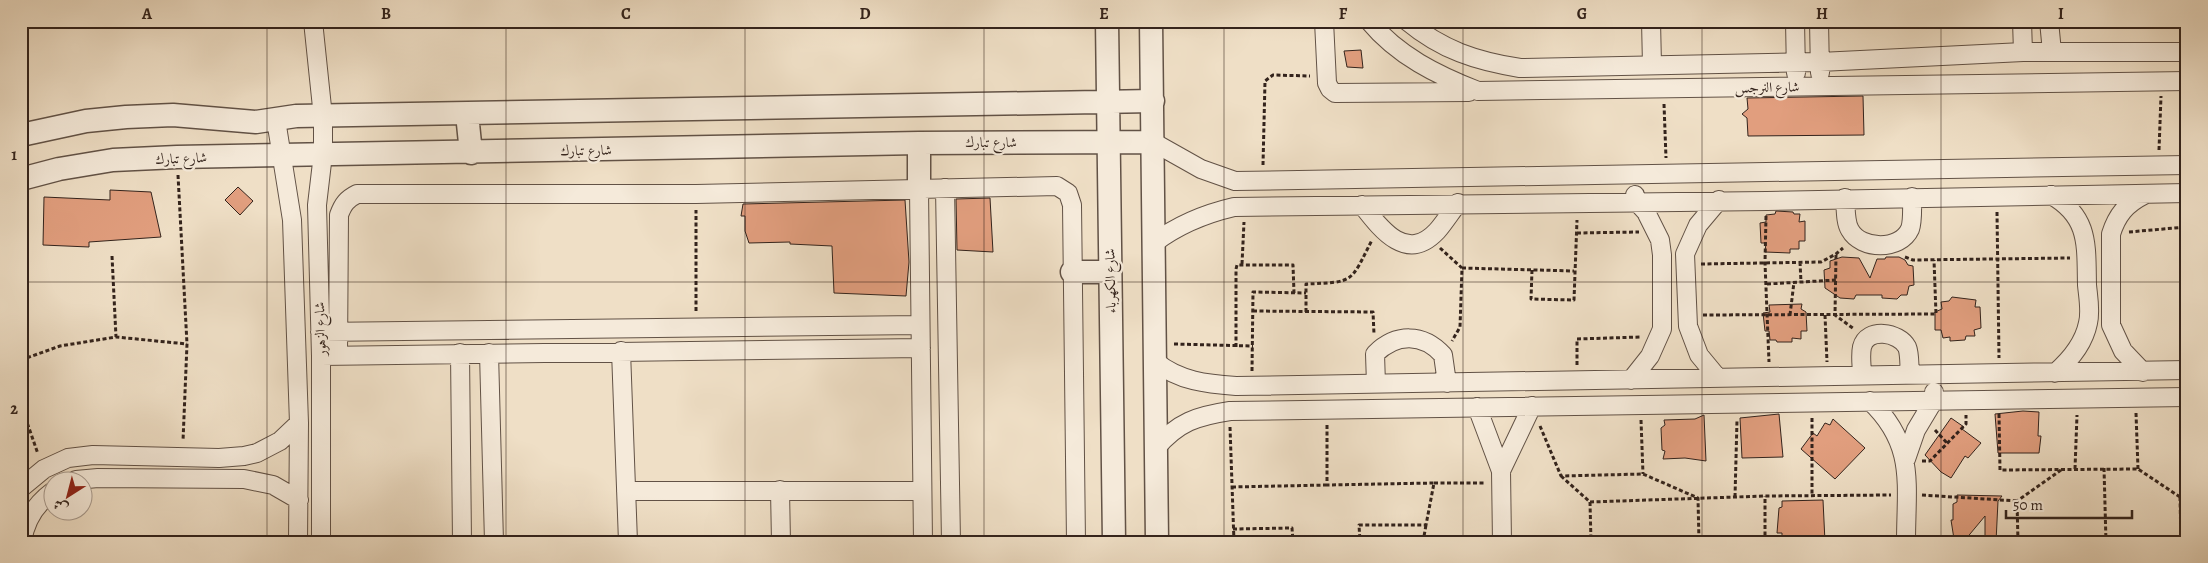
<svg xmlns="http://www.w3.org/2000/svg" width="2208" height="563" viewBox="0 0 2208 563" font-family="Alegreya,Amiri,serif">
  <style>
    .building { fill: #e19e7e; stroke: #33231c }
    .lines { fill: none; stroke-linecap: round; stroke-linejoin: round }
    .minor-casing { stroke: #625246; stroke-width: 20 }
    .tertiary-casing { stroke: #625246; stroke-width: 25 }
    .path { stroke: #33231c; stroke-width: 3; stroke-dasharray: 4 2.5; stroke-linecap: butt }
    .minor { stroke: #f5eada; stroke-width: 18 }
    .tertiary { stroke: #f5eada; stroke-width: 22 }
    .grid { fill: none; stroke: #33231c; stroke-width: 1; stroke-opacity: 0.55 }
    .labels { text-anchor: middle; stroke-width: 4.5; stroke-linejoin: round; paint-order: stroke }
    .street-label { font-size: 14px; fill: #33231c; stroke: #f5eada }
    .neatline { fill: none; stroke: #33231c; stroke-width: 2 }
    .grid-label { font-size: 16px; text-anchor: middle; font-weight: bold; fill: #33231c }
  </style>
  <rect width="100%" height="100%" fill="#efdfc6"/>
  <filter id="stains"><feTurbulence type="fractalNoise" baseFrequency=".004" numOctaves="4"/><feColorMatrix values="0 0 0 0 .2 0 0 0 0 .09 0 0 0 0 .02 0 0 0 .5 -.17"/></filter>
  <radialGradient id="worn" r=".72"><stop offset=".6" stop-color="#630" stop-opacity="0"/><stop offset="1" stop-color="#630" stop-opacity=".3"/></radialGradient>
  <path class="building" d="M 1361,50 L 1363,68 L 1347,67 L 1344,51 Z
    M 1863,96 L 1864,135 L 1748,136 L 1747,118 L 1742,114 L 1748,109 L 1747,98 Z
    M 238,187 L 253,201 L 240,215 L 225,200 Z
    M 110,190 L 151,192 L 161,237 L 89,242 L 89,247 L 43,245 L 44,197 L 110,200 Z
    M 990,198 L 993,252 L 957,250 L 956,199 Z
    M 905,200 L 909,262 L 906,296 L 834,293 L 832,246 L 790,244 L 790,242 L 749,243 L 745,231 L 745,216 L 741,216 L 743,204 Z
    M 1776,211 L 1793,212 L 1794,214 L 1800,214 L 1799,222 L 1805,221 L 1805,241 L 1799,241 L 1799,249 L 1790,249 L 1790,253 L 1765,252 L 1766,243 L 1761,243 L 1760,223 L 1766,222 L 1766,215 L 1775,214 Z
    M 1842,257 L 1859,258 L 1870,278 L 1877,259 L 1885,259 L 1886,257 L 1899,257 L 1905,260 L 1908,265 L 1913,266 L 1914,285 L 1909,286 L 1907,295 L 1901,295 L 1897,299 L 1882,298 L 1882,295 L 1856,295 L 1854,299 L 1840,298 L 1825,288 L 1824,270 L 1830,268 L 1830,261 Z
    M 1952,297 L 1976,300 L 1975,307 L 1980,307 L 1981,328 L 1974,330 L 1975,336 L 1966,336 L 1965,340 L 1950,341 L 1950,337 L 1943,338 L 1941,330 L 1935,330 L 1935,312 L 1942,309 L 1941,302 L 1949,301 Z
    M 1802,304 L 1801,309 L 1806,312 L 1807,331 L 1801,331 L 1801,339 L 1792,338 L 1792,342 L 1777,342 L 1776,340 L 1770,340 L 1769,331 L 1765,331 L 1763,313 L 1770,312 L 1769,305 Z
    M 2023,411 L 2039,412 L 2038,436 L 2041,436 L 2039,453 L 1998,453 L 1995,414 Z
    M 1779,414 L 1783,457 L 1742,458 L 1740,418 Z
    M 1704,415 L 1706,461 L 1685,458 L 1663,459 L 1665,451 L 1662,450 L 1661,428 L 1665,425 L 1664,420 L 1695,419 Z
    M 1951,418 L 1964,427 L 1962,429 L 1981,443 L 1968,458 L 1965,456 L 1951,478 L 1941,472 L 1925,455 Z
    M 1833,419 L 1865,448 L 1835,479 L 1801,449 L 1813,433 L 1817,436 L 1825,423 L 1830,425 Z
    M 1957,495 L 2002,496 L 1998,501 L 1996,542 L 1985,542 L 1985,516 L 1965,540 L 1954,539 L 1951,520 L 1953,520 L 1953,504 L 1957,502 Z
    M 1823,500 L 1825,542 L 1782,542 L 1782,533 L 1777,533 L 1779,508 L 1782,507 L 1782,501 Z"/>
  <g class="lines">
    <g class="minor-casing">
      <path id="minor" d="M 313,21 L 323,117 L 323,154 L 317,205 L 321,356 L 321,542
        M 1324,21 L 1327,83 L 1330,89 L 1335,93 L 1469,92
        M 1369,21 C 1398,56 1437,75 1478,91 L 2187,81
        M 1407,21 C 1442,50 1476,61 1520,68 L 1820,62 L 2023,52 L 2187,52
        M 1651,21 L 1652,65
        M 1795,21 L 1796,73
        M 1819,21 L 1820,73
        M 2022,21 L 2023,52
        M 2049,21 L 2052,52
        M 276,120 L 292,220 L 299,423 L 298,542
        M 1153,142 L 1201,169 L 1235,181 L 2187,165
        M 945,188 L 951,542
        M 919,189 L 923,542
        M 2051,195 C 2090,217 2086,246 2087,285 C 2088,296 2091,311 2088,323 C 2084,343 2070,360 2055,373
        M 1845,198 C 1846,208 1845,222 1850,230 C 1861,250 1900,251 1910,229 C 1913,221 1912,206 1912,197
        M 1362,205 C 1380,228 1406,264 1437,231 C 1444,223 1451,212 1458,203
        M 1154,243 C 1179,224 1204,214 1234,207 L 1767,201 L 2187,193
        M 320,332 L 920,325
        M 621,351 L 628,542
        M 460,353 L 462,542
        M 489,353 L 494,542
        M 338,355 L 339,215 C 343,204 347,199 357,194 L 696,194 L 1057,186 L 1068,193 L 1072,205 L 1076,542
        M 321,356 L 921,348
        M 1156,362 C 1179,381 1207,384 1236,386 L 2187,370
        M 2143,372 L 2123,351 L 2111,325 L 2111,234 C 2117,215 2126,204 2144,195
        M 1862,375 C 1862,367 1860,356 1862,347 C 1867,327 1899,332 1907,347 C 1910,354 1909,366 1910,374
        M 1718,378 L 1699,355 L 1688,326 L 1685,254 L 1698,225 L 1719,200
        M 1631,380 L 1650,356 L 1662,329 L 1662,255 L 1660,240 L 1646,212 L 1636,201 L 1635,195
        M 1376,384 L 1375,354 C 1396,333 1423,333 1443,355 L 1447,383
        M 1870,401 C 1916,445 1906,484 1906,542
        M 1477,407 L 1501,471 L 1502,542
        M 1156,448 C 1178,422 1197,416 1230,411 L 2187,397
        M 1906,459 L 1916,430 L 1934,400 L 1934,392
        M 1501,471 L 1532,406
        M 76,480 L 98,478 L 244,479 L 273,485 L 299,500
        M 21,488 L 44,469 L 68,458 L 93,455 L 219,458 L 244,456 L 257,453 L 280,441 L 299,423
        M 780,490 L 781,542
        M 626,491 L 922,491
        M 22,542 C 25,521 36,504 52,492"/>
    </g>
    <g class="tertiary-casing">
      <path id="tertiary" d="M 1107,21 L 1114,542
        M 1151,21 L 1157,542
        M 467,114 L 471,153
        M 21,135 L 86,121 L 126,117 L 173,115 L 256,122 L 296,116 L 1153,101
        M 919,143 L 919,189
        M 21,179 L 59,169 L 113,160 L 177,157 L 919,143 L 1153,142
        M 1072,272 L 1110,272"/>
    </g>
    <path class="path" d="M 1664,104 L 1666,158
      M 2159,150 L 2161,96
      M 1263,165 L 1265,81 L 1273,75 L 1310,76
      M 178,175 L 187,344 L 183,441
      M 2186,209 L 2187,236
      M 1997,212 L 1999,358
      M 1766,216 L 1765,263 L 1769,362
      M 2129,232 L 2186,227
      M 1577,233 L 1639,232
      M 1440,248 L 1462,268 L 1460,327 L 1452,341
      M 1836,255 L 1835,315 L 1854,329
      M 112,256 L 116,337
      M 1905,257 L 1913,260 L 2070,258
      M 1800,262 L 1801,282
      M 1242,264 L 1244,222
      M 1701,264 L 1821,262 L 1836,254 L 1843,248
      M 1462,268 L 1574,271
      M 1532,270 L 1531,299 L 1574,300 L 1577,220
      M 1767,284 L 1836,280
      M 696,311 L 696,210
      M 1253,311 L 1373,312 L 1374,334
      M 1306,312 L 1306,284 C 1355,282 1350,283 1372,240
      M 1703,315 L 1936,314 L 1934,260
      M 1790,315 L 1794,282
      M 1825,315 L 1827,362
      M 1174,344 L 1253,346
      M 1236,347 L 1236,269 L 1237,265 L 1293,265 L 1294,293
      M 21,360 L 60,346 L 116,337 L 187,344
      M 1577,365 L 1577,339 L 1640,337
      M 1252,371 L 1253,292 L 1306,293
      M 21,405 L 38,454
      M 2136,413 L 2138,469
      M 1999,414 L 2000,470 L 2138,469 L 2180,497 L 2187,493
      M 1812,418 L 1812,495
      M 1641,420 L 1643,474
      M 1327,425 L 1327,485 L 1434,483 L 1426,525 L 1359,525 L 1360,542
      M 1540,426 L 1561,476 L 1643,474 L 1698,498 L 1699,542
      M 1230,427 L 1234,542
      M 1935,430 L 1947,443
      M 1922,461 L 1930,461 L 1966,424 L 1966,415
      M 2104,468 L 2106,542
      M 2075,469 L 2077,415
      M 1561,476 L 1590,502 L 1765,496 L 1891,495
      M 1434,483 L 1486,483
      M 1232,487 L 1327,485
      M 1922,495 L 2017,501
      M 1735,497 L 1737,420
      M 2180,497 L 2181,542
      M 1590,502 L 1591,542
      M 1233,529 L 1292,528 L 1293,542
      M 1423,542 L 1426,525
      M 1765,542 L 1765,496
      M 2018,542 L 2017,501 L 2061,470"/>
    <use href="#minor" class="minor"/>
    <use href="#tertiary" class="tertiary"/>
  </g>
  <path class="grid" d="M 267,21 L 267,542M 506,21 L 506,542M 745,21 L 745,542M 984,21 L 984,542M 1224,21 L 1224,542M 1463,21 L 1463,542M 1702,21 L 1702,542M 1941,21 L 1941,542M 21,282 L 2187,282"/>
  <g class="labels">
    <g class="street-label">
      <text transform="translate(1767 87) rotate(-1)" y="5">شارع النرجس</text>
      <text x="991" y="147">شارع تبارك</text>
      <text transform="translate(586 150) rotate(-1)" y="5">شارع تبارك</text>
      <text transform="translate(181 158) rotate(-2)" y="5">شارع تبارك</text>
      <text transform="translate(1110 281) rotate(-91)" y="5">شارع الكهرباء</text>
      <text transform="translate(320 329) rotate(-92)" y="5">شارع الزهور</text>
    </g>
  </g>
  <rect width="2208" height="563" fill="none" stroke="#efdfc6" stroke-width="55"/>
  <g transform="translate(68 496) rotate(216)"><circle r="24" fill="#f5eada" stroke="#a79a8e"/>
  <path d="M0-4L9 19L0 12L-9 19Z" fill="#8f2418"/>
  <text y="-8" font-size="14" font-weight="bold" text-anchor="middle" fill="#33231c">ش</text>
  </g>
  <path d="M2006 510v8h126v-8" fill="none" stroke="#33231c" stroke-width="2.5"/>
  <text x="2013" y="510" font-size="15" fill="#33231c" stroke="#f5eada" stroke-width="4" paint-order="stroke">50 m</text>
  <rect x="28" y="28" width="2152" height="508" class="neatline"/>
  <g class="grid-label">
    <text x="147" y="19">A</text>
    <text x="386" y="19">B</text>
    <text x="626" y="19">C</text>
    <text x="865" y="19">D</text>
    <text x="1104" y="19">E</text>
    <text x="1343" y="19">F</text>
    <text x="1582" y="19">G</text>
    <text x="1822" y="19">H</text>
    <text x="2061" y="19">I</text>
    <text x="14" y="160">1</text>
    <text x="14" y="414">2</text>
  </g>
  <rect width="100%" height="100%" filter="url(#stains)"/>
  <rect width="100%" height="100%" fill="url(#worn)"/>
</svg>
